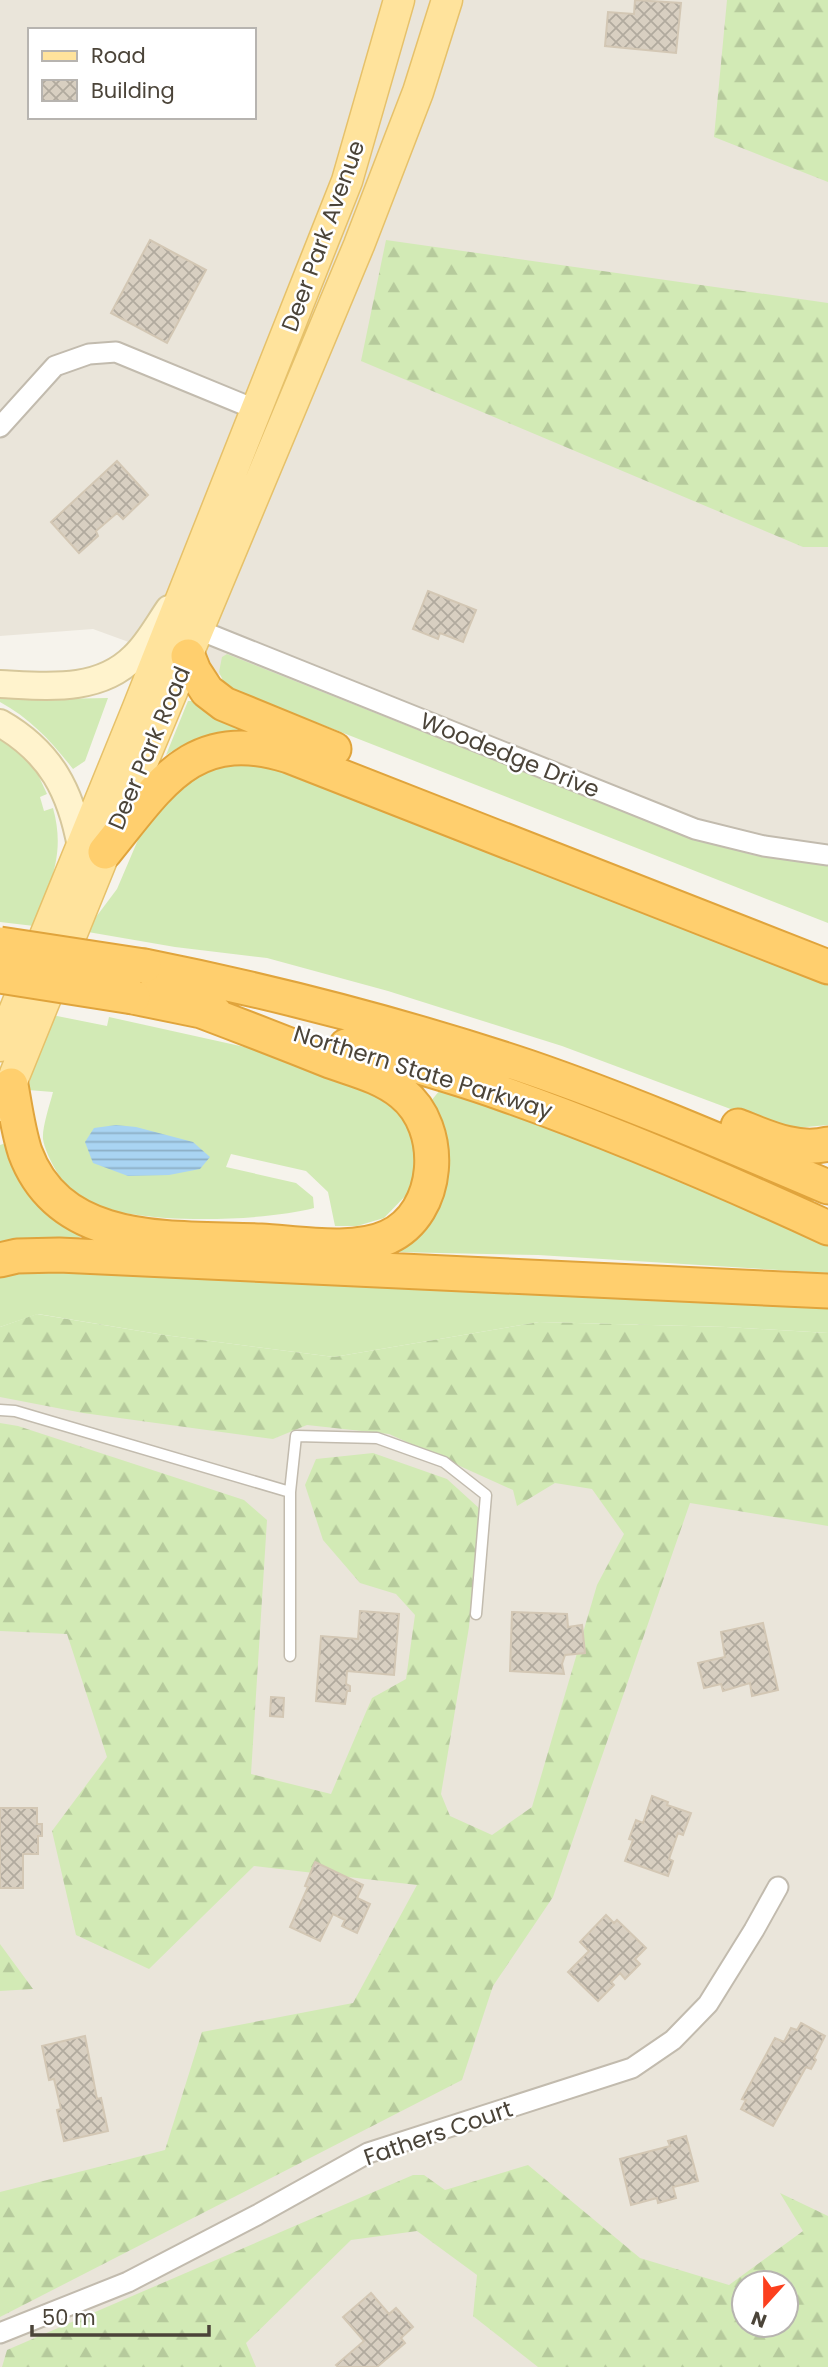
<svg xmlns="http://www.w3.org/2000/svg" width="828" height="2367" viewBox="0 0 828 2367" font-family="Poppins,sans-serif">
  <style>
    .residential { fill: #eae5da; fill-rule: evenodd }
    .grass { fill: #d2eab5 }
    .forest { fill: url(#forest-firs); fill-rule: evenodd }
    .water { fill: url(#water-rules) }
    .building { fill: url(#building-cross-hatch); stroke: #d3c7b4; stroke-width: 2 }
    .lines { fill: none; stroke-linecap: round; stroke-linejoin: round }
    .lane-casing { stroke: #c2bbae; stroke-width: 13 }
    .street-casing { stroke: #c2bbae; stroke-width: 23 }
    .secondary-casing { stroke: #d6c79b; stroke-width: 30 }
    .primary-casing { stroke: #e6c16a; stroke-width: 33 }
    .highway-casing { stroke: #e0a43c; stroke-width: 37 }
    .lane { stroke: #fff; stroke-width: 10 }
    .street { stroke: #fff; stroke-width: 19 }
    .secondary { stroke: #fff3cd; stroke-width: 26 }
    .primary { stroke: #ffe39c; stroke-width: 30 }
    .highway { stroke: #ffcf6e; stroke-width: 33 }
    .highway-bridge-casing { stroke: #e0a43c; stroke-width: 37; stroke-linecap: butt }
    .highway-bridge { stroke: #ffcf6e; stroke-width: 33 }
    .labels { text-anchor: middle; stroke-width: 5; stroke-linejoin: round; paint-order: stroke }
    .street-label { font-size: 23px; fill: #4b4439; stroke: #fff }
  </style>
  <defs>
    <pattern id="forest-firs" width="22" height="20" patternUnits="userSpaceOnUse" patternTransform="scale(1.75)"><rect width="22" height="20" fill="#d2eab5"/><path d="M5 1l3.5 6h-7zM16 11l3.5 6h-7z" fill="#b6ca9c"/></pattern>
    <pattern id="water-rules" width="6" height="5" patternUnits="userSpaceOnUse" patternTransform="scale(1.75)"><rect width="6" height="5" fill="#a9d4f2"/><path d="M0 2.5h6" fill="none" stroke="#8caec5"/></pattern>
    <pattern id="building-cross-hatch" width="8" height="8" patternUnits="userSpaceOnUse" patternTransform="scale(1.75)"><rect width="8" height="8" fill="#d8cfc1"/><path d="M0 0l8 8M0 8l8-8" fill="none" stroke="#b1aa9e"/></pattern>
  </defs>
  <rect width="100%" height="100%" fill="#f6f3ec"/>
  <path class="residential" d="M 0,0 L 828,0 L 828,897 L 93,629 L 0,636 ZM 30,30 L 254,30 L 254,117 L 30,117 Z
    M 0,1385 L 828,1460 L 828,2367 L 0,2367 ZM 744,2283 L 786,2283 L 786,2325 L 744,2325 Z"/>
  <path class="grass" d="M 227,654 L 642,819 L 752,855 L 828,866 L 828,923 L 226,687 L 219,672 L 222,657 Z
    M 0,696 L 54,699 L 108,698 L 85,761 L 73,769 C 51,741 31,719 0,702 Z
    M 188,701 L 193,701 L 279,734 C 232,730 208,728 166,755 Z
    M 0,738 L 5,740 L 34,766 L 47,794 L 40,797 L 44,811 L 53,808 C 66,855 50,883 34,926 L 0,922 Z
    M 254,756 L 828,974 L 828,1125 L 784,1129 L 562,1046 L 388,991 L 267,958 L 175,947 L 88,932 L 90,925 L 117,889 L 152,807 L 178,778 Z
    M 52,1015 L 107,1026 L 109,1017 L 281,1055 L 353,1075 L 397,1106 L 417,1140 L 413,1188 L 384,1218 L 357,1226 L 335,1226 L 328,1192 L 306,1171 L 231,1154 L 226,1167 L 296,1183 L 313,1197 L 314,1208 C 262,1222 123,1227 78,1197 C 65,1189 45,1155 43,1139 C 42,1127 50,1104 53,1092 L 28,1090 L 33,1065 Z
    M 440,1090 L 517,1114 L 585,1138 L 828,1245 L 828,1273 L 538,1255 L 394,1252 L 446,1166 L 445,1127 L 431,1101 Z
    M 3,1144 L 9,1147 L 83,1229 L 78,1241 L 0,1241 L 0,1145 Z
    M 0,1269 L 828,1302 L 828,1333 L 726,1327 L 539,1322 L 334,1357 L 164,1335 L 38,1314 L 0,1327 Z"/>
  <path class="forest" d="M 727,0 L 828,0 L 828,182 L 714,137 Z
    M 386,240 L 828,303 L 828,547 L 803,547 L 361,361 Z
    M 37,1314 L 164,1335 L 334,1357 L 539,1322 L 726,1327 L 828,1333 L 828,1526 L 690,1503 L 553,1897 L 493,1986 L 462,2080 L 0,2317 L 0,2192 L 165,2150 L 202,2032 L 353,2003 L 417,1885 L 254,1866 L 149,1969 L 76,1935 L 52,1831 L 107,1757 L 67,1634 L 0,1631 L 0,1423 L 18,1426 L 244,1500 L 267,1520 L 251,1774 L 331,1794 L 372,1698 L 406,1679 L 415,1615 L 396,1594 L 360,1583 L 323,1540 L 305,1485 L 316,1459 L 373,1453 L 447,1479 L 480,1509 L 469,1627 L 441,1794 L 450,1816 L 492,1835 L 532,1807 L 597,1585 L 624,1534 L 592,1489 L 555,1483 L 517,1506 L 513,1490 L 389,1434 L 307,1425 L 273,1439 L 83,1413 L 0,1397 L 0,1327 Z
    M 0,1944 L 33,1989 L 0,1991 Z
    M 528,2165 L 640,2258 L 729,2285 L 803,2231 L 780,2193 L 828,2216 L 828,2367 L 538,2367 L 473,2316 L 477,2275 L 417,2231 L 351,2240 L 246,2343 L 256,2367 L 2,2367 L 7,2350 L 413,2175 L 424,2175 L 445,2190 ZM 744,2283 L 786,2283 L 786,2325 L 744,2325 Z"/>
  <path class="water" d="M 116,1125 L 136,1127 L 193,1142 L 210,1157 L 200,1169 L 169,1175 L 128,1176 L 93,1163 L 85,1142 L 94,1128 Z"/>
  <path class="building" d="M 635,0 L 681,3 L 676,53 L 605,46 L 608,12 L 634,14 Z
    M 150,240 L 206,270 L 167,343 L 111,313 Z
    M 117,461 L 148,495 L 123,519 L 117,513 L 96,531 L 98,536 L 79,553 L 51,522 Z
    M 428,591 L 476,610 L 463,642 L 440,633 L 438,639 L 413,629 Z
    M 360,1611 L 399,1614 L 394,1675 L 347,1671 L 346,1684 L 350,1686 L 350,1691 L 347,1691 L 345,1704 L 316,1701 L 321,1636 L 358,1639 Z
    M 512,1612 L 567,1614 L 568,1627 L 582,1625 L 585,1653 L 565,1655 L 562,1664 L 564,1674 L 510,1671 Z
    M 763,1623 L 778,1690 L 752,1696 L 750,1683 L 723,1691 L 721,1684 L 704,1688 L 698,1663 L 725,1657 L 721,1632 Z
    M 271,1697 L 284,1698 L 283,1717 L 270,1716 Z
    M 652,1796 L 668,1802 L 667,1805 L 691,1813 L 683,1835 L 678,1833 L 669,1859 L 673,1861 L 668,1876 L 625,1861 L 633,1840 L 629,1839 L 636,1820 L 643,1823 Z
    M 0,1808 L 37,1808 L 37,1824 L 42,1824 L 42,1836 L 38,1836 L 38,1854 L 23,1854 L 23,1888 L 0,1888 Z
    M 315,1862 L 363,1885 L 357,1898 L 370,1904 L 357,1933 L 342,1926 L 345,1920 L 333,1914 L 320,1941 L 290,1927 L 308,1887 L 305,1886 Z
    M 606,1915 L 614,1923 L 617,1920 L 646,1948 L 635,1959 L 640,1964 L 625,1979 L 620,1973 L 611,1982 L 614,1985 L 598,2001 L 568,1972 L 589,1951 L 580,1942 Z
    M 801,2023 L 825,2036 L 814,2058 L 816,2060 L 811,2069 L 806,2067 L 773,2126 L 741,2109 L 746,2100 L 742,2099 L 775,2038 L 784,2042 L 791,2028 L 797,2030 Z
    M 85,2036 L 97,2099 L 101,2098 L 108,2131 L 64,2141 L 57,2110 L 61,2109 L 54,2079 L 49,2080 L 42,2046 Z
    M 686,2136 L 698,2181 L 673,2187 L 676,2198 L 658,2203 L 657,2198 L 631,2205 L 620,2159 L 670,2146 L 668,2141 Z
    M 371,2293 L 389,2314 L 396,2308 L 413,2327 L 401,2338 L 405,2343 L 377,2367 L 338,2367 L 336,2365 L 364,2341 L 343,2317 Z"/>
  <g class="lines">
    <g class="lane-casing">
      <path id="lane" d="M 0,1410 L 15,1411 L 290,1492 L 290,1656
        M 290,1492 L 296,1436 L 377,1438 L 444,1462 L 486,1495 L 476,1614"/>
    </g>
    <g class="street-casing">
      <path id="street" d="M 0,427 L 55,366 L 89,354 L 116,352 L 257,410
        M 199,630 L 695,829 L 764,846 L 828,855
        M 0,2333 L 128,2282 L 257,2215 L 368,2153 L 632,2068 L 673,2040 L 708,2004 L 754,1930 L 778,1887"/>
    </g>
    <g class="secondary-casing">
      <path id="secondary" d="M 0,684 C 46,686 98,693 134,657 C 148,644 158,625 169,609
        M 0,723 C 51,752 71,792 81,847"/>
    </g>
    <g class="primary-casing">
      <path id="primary" d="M 0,1046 L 137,710 L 347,181 L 399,0
        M 2,1106 L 105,852 L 359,245 L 418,92 L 447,0"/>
    </g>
    <g class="highway-casing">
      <path id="highway" d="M 188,656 L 194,671 L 207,691 L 224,704 L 334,749
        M 105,852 C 159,786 192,725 289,756 L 828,967
        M 144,966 C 274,992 402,1025 528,1067 C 630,1102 729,1145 828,1187
        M 133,997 L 216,1014
        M 346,1046 C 399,1061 452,1075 504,1094 C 614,1133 722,1179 828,1228
        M 11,1085 C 15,1107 18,1130 25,1152 C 61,1250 177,1237 261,1241 C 298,1243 354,1253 388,1237 C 441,1213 446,1128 402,1093 C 381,1076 355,1070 330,1061 C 285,1043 241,1026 196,1009
        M 738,1126 C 766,1137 797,1152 828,1144
        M 0,1260 L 17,1256 L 59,1255 L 828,1291"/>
    </g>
    <use href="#lane" class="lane"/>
    <use href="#street" class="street"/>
    <use href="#secondary" class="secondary"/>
    <use href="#primary" class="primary"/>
    <use href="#highway" class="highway"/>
    <g class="highway-bridge-casing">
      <path id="highway-bridge" d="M 0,944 L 144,966
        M 0,976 L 133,997"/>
    </g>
    <use href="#highway-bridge" class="highway-bridge"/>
  </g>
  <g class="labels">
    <g class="street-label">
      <text transform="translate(323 236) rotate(-70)" y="8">Deer Park Avenue</text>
      <text transform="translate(149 748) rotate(-67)" y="8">Deer Park Road</text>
      <text transform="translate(510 755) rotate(22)" y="8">Woodedge Drive</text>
      <text transform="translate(423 1072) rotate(17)" y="8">Northern State Parkway</text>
      <text transform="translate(438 2133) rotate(-19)" y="8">Fathers Court</text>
    </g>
  </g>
  <rect x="28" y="28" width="228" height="91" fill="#ffffff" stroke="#b7b4b0" stroke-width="2"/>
  <rect x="42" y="51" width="35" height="10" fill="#ffe39c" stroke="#b7b4b0" stroke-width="2"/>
  <text x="91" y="63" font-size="21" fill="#4b4439">Road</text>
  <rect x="42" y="80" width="35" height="21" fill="url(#building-cross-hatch)" stroke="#b7b4b0" stroke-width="2"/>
  <text x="91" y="98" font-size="21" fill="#4b4439">Building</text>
  <g transform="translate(765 2304) rotate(201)"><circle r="33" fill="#ffffff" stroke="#b7b4b0" stroke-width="2"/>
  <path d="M0-5L12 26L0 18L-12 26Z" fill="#fc3f1d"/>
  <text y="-10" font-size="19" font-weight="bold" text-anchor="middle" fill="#4b4439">N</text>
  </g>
  <path d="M32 2325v10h177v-10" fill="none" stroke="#4b4439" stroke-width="3.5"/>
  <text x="42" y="2325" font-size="21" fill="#4b4439" stroke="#ffffff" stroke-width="5" paint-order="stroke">50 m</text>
</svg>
